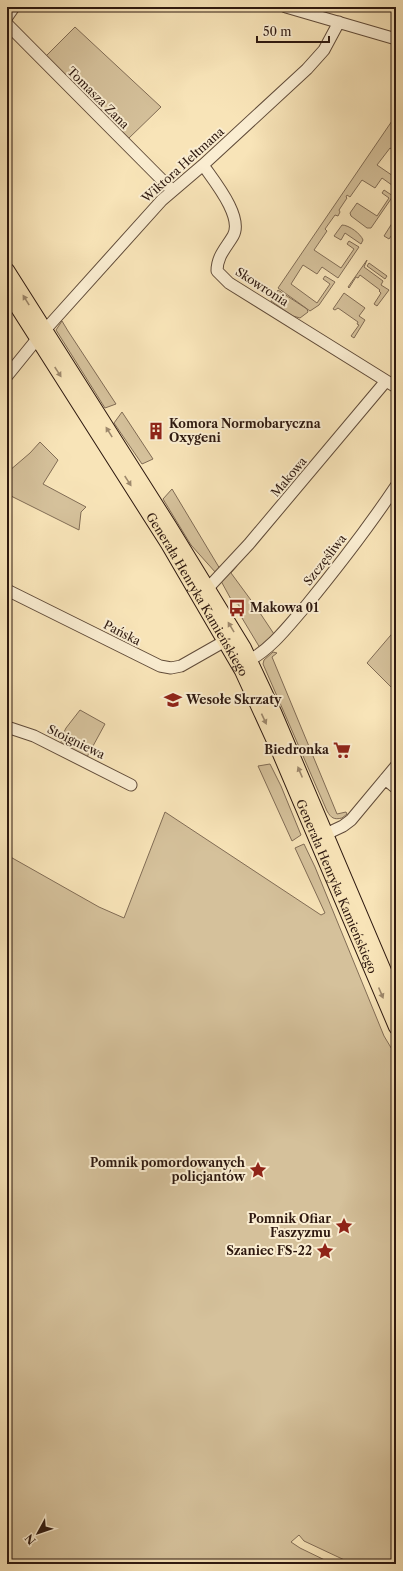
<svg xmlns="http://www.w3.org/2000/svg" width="403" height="1571" viewBox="0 0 403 1571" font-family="'Libre Caslon Text',serif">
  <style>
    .green { fill: #d5c19b; stroke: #816c55 }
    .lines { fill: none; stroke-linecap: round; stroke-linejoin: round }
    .minor-casing { stroke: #604b39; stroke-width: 13 }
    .major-casing { stroke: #2d180f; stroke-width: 16 }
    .minor { stroke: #faedd1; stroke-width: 11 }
    .major { stroke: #f8e4b8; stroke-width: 14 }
    .oneway { fill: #9d886c }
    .labels { text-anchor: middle; stroke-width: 4; stroke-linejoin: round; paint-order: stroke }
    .street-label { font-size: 12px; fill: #2d180f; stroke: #faedd1 }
    .poi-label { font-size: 12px; font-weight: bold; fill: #2d180f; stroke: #faedd1; text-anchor: end }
  </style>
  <rect width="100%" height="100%" fill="#f8e4b8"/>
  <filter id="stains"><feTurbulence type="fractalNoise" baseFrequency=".005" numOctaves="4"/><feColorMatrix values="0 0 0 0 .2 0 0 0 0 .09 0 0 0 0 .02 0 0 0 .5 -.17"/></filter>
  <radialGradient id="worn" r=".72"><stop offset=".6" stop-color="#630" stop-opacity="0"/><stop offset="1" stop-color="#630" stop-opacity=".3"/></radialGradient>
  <path class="green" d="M 75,27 L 161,107 L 128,139 L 45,57 Z
    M 394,118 L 396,120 L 396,152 L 390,148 L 377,165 L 396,178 L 396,188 L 382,178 L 375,188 L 362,180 L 350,197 L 347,195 L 346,197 L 347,198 L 339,210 L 340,212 L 338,216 L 335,215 L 325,229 L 327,231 L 314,250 L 341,268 L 354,249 L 347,244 L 349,241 L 359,247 L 338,278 L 322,267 L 317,274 L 303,265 L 291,284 L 317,303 L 330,284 L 323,279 L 325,276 L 335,282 L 319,305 L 310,311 L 278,288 Z
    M 384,190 L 393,196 L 371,228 L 367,228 L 351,216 L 350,213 L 357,203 L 377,216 L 389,198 L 382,193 Z
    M 396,217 L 396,229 L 389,239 L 384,236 Z
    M 342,225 C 349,225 361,234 363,240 L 361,244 L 345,233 L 341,240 L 334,236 Z
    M 367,260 L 364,267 L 383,281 L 381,285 L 389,290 L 377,306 L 374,304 L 381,293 L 379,291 L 380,290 L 360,275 L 358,278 L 356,277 L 349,288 L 348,287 Z
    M 369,263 L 387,276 L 385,279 L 367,266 Z
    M 278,290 L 307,309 L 308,312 L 300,318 L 293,316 L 271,301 Z
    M 344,293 L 365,308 L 359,316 L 365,320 L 354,338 L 351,336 L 359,325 L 357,324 L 358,322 L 338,308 L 335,310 L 333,309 Z
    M 62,321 L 68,331 L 116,404 L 105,408 L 56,330 Z
    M 122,412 L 153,459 L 142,464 L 114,423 Z
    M 40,442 L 58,460 L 43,484 L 86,507 L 81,512 L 79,530 L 7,494 L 7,470 L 9,471 L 30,453 Z
    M 172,489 L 220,569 L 216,573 L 191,545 L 163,499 Z
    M 236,566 L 237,566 L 231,573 L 256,607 L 274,634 L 260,648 L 242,618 L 243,613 L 238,604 L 233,603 L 221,581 Z
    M 396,629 L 396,692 L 367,663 Z
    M 273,652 L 277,653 L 272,657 L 337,814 L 346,812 L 347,814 L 342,818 C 334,820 331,818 327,811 L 263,664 L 264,660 Z
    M 80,710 L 105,724 L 87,757 L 64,745 L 60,740 L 66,728 Z
    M 270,764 L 281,786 L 301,835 L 292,841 L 258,766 Z
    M 165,812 L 321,915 L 325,913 L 295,848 L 304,844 L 315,867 L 384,1036 L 396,1056 L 396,1564 L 353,1564 L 304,1541 L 299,1535 L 291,1542 L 300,1548 L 333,1564 L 7,1564 L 7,855 L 99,907 L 124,918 Z"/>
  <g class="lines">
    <g class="minor-casing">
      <path id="minor" d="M 286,7 L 396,39
        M 7,17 L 14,7
        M 7,24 L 172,190
        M 203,165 C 214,181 244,217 233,236 C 226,248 217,256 217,271 L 229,283 L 396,387
        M 45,330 L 162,200 L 203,165 L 307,69 L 324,50 L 339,22
        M 7,376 L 37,339
        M 208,588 L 249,544 L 386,381
        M 7,590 L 160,666 L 171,668 L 181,666 L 225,641
        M 250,660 C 273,647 288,626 305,607 C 337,568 368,528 396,486
        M 7,727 L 34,736 L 131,785
        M 385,779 L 396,788
        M 326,834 L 343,826 L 351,820 L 396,766"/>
    </g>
    <g class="major-casing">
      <g id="major">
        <path d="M 7,270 L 170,527 L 244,648 L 274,712 L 396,999"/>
        <path id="s1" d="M 7,291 L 168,544 L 242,671 L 280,754 L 396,1027"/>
      </g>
    </g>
    <use href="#minor" class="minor"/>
    <use href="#major" class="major"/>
  </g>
  <defs><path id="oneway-solid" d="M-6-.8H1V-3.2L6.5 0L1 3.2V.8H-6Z"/></defs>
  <g class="oneway">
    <use href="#oneway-solid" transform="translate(26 300) rotate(-122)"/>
    <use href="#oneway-solid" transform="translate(58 372) rotate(57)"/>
    <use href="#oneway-solid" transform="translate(109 432) rotate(-122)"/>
    <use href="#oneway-solid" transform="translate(128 481) rotate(57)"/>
    <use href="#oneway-solid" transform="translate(231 627) rotate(-121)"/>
    <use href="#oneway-solid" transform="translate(264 719) rotate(65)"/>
    <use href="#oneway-solid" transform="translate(300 772) rotate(-113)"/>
    <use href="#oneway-solid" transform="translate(381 993) rotate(67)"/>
  </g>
  <defs>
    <g id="building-bare" transform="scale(1.38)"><path d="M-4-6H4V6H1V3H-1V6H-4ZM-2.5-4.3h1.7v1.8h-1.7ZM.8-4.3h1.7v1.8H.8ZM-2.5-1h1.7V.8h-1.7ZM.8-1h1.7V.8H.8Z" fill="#8f2418" stroke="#faedd1" stroke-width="2.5" paint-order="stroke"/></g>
    <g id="bus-bare" transform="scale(1.38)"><path d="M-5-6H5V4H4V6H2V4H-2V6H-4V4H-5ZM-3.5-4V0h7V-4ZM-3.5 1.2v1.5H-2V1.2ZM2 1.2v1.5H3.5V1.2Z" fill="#8f2418" stroke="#faedd1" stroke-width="2.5" paint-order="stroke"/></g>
    <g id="school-bare" transform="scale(1.38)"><path d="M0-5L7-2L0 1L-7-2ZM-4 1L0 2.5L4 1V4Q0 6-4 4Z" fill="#8f2418" stroke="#faedd1" stroke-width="2.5" paint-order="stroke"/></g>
    <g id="supermarket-bare" transform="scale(1.38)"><path d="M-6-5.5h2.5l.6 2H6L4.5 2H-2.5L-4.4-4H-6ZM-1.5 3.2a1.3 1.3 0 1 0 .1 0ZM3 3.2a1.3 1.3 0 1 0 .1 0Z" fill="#8f2418" stroke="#faedd1" stroke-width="2.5" paint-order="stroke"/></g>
    <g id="sight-bare" transform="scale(1.38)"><path d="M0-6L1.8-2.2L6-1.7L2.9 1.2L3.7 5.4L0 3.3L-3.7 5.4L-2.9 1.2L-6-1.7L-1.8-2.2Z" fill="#8f2418" stroke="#faedd1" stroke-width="2.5" paint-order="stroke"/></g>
  </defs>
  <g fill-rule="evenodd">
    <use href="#building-bare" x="156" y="431"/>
    <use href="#bus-bare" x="237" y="608"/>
    <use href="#school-bare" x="173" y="700"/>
    <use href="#supermarket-bare" x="342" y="750"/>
    <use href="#sight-bare" x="258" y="1170"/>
    <use href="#sight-bare" x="344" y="1226"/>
    <use href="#sight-bare" x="325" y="1251"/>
  </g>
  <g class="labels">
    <g class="street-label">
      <text transform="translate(98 98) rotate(45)" y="4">Tomasza Zana</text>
      <text transform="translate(183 165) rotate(-42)" y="4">Wiktora Heltmana</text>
      <text transform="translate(262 287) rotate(33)" y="4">Skowronia</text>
      <text transform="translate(289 477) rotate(-50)" y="4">Makowa</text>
      <text transform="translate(325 560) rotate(-52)" y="4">Szczęśliwa</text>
      <text dy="4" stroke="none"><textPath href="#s1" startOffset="358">Generała Henryka Kamieńskiego</textPath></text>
      <text transform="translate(122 633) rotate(27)" y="4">Pańska</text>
      <text transform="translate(76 742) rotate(26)" y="4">Stoigniewa</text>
      <text dy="4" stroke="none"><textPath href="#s1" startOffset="682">Generała Henryka Kamieńskiego</textPath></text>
    </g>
    <g class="poi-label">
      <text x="169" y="428" text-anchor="start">Komora Normobaryczna<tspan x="169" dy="14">Oxygeni</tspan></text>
      <text x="250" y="612" text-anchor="start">Makowa 01</text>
      <text x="186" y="704" text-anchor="start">Wesołe Skrzaty</text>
      <text x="329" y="754">Biedronka</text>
      <text x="245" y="1167">Pomnik pomordowanych<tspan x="245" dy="14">policjantów</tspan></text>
      <text x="331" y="1223">Pomnik Ofiar<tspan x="331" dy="14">Faszyzmu</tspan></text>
      <text x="312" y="1255">Szaniec FS-22</text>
    </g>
  </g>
  <rect width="403" height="1571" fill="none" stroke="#f8e4b8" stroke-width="24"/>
  <rect x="8" y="8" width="387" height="1555" fill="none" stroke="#2d180f" stroke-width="2"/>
  <rect x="12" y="12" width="379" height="1547" fill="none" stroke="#2d180f"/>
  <g transform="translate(38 1533) rotate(230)" stroke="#faedd1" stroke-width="3" paint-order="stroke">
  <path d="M0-3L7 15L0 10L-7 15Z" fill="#2d180f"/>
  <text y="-6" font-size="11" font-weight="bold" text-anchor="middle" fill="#2d180f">N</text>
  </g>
  <path d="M257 36v6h72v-6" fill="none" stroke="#2d180f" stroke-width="2"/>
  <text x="263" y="36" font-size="12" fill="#2d180f" stroke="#faedd1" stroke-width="3" paint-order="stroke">50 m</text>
  <rect width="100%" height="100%" filter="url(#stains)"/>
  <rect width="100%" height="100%" fill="url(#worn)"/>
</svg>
